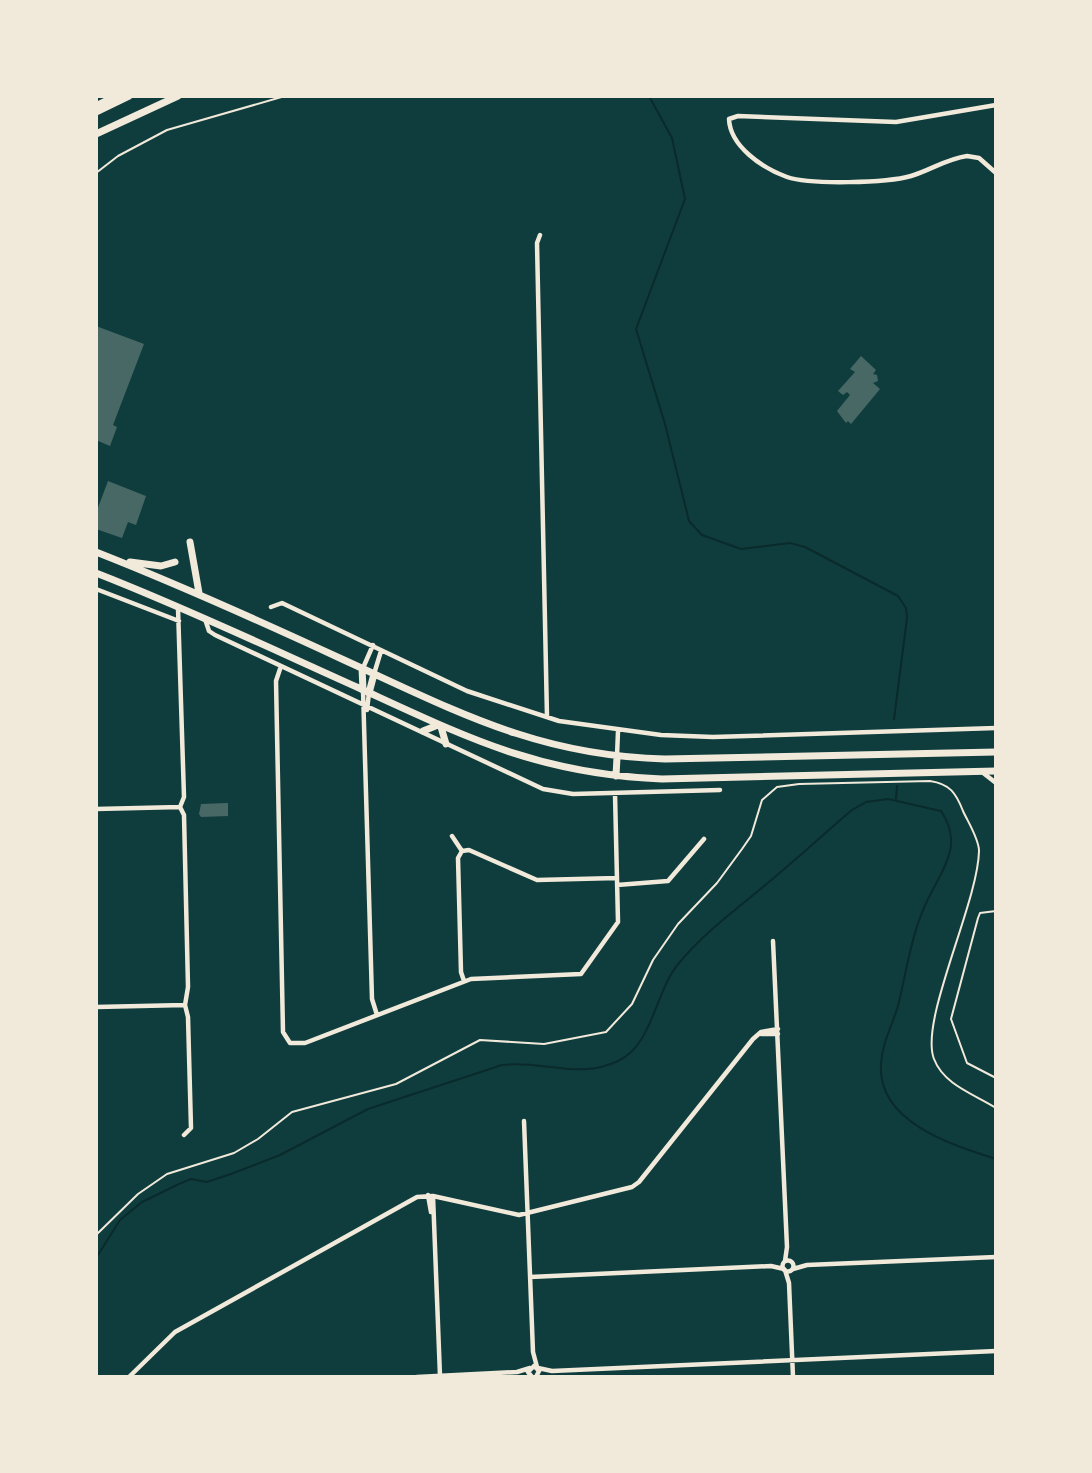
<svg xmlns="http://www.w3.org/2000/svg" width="1092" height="1473" viewBox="0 0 1092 1473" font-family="'DM Sans',sans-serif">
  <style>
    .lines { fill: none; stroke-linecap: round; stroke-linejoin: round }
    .stream { stroke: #0a2a2b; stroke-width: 2 }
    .building { fill: #486865 }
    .path { stroke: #f1e9da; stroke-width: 2 }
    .service { stroke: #f1e9da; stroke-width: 2 }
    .minor { stroke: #f1e9da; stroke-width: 4.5 }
    .trunk { stroke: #f1e9da; stroke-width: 7 }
    .motorway { stroke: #f1e9da; stroke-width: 7 }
  </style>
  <rect width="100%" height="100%" fill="#0f3d3e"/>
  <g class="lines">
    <path class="stream" d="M 649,96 L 672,138 L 685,199 L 636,329 L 665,424 L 689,521 L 702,535 L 741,549 L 790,543 L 805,547 L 898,596 L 906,608 L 907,618 L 894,719
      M 896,799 L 897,786
      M 96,1258 L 120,1220 L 142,1202 L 179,1184 L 191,1179 L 207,1182 L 231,1174 L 280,1155 L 368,1109 L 502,1065 C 542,1060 579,1080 618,1061 C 653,1045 655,991 679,963 C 709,927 748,901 783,870 C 806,851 828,830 852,810 L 866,802 L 888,799 L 941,811 C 964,845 943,868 928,899 C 912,931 907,968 899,1002 C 894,1023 882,1041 881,1064 C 877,1122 952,1145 996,1159"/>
  </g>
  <path class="building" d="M 96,326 L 144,344 L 113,425 L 117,427 L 110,446 L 96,440 Z
    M 861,356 L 876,370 L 873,374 L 877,375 L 878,381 L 873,383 L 880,389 L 851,424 L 848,421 L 846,423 L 837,411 L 850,395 L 847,392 L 843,395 L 838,391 L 855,372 L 850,369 Z
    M 108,481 L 146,496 L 136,525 L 128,522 L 122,538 L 96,529 L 96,513 Z
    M 228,803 L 228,816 L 201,817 L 199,814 L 201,804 Z"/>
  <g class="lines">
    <path class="path" d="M 96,173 L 118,156 L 167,130 L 285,96
      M 96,1235 L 138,1194 L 167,1174 L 234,1153 L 258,1139 L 292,1112 L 396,1084 L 480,1040 L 544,1044 L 606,1032 L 632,1004 L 653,960 L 678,924 L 717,883 L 742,849 L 751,836 L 762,800 L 777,787 L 799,784 L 930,781 C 950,784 956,793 963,811 C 968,822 979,839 979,851 C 978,903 919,1021 934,1059 C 944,1085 974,1094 996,1108"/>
    <path class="service" d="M 996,911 L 980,913 L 978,918 L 951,1019 L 967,1063 L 996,1078"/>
    <path class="minor" d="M 996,105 L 896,122 L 738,116 L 729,119 C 730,146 762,168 787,177 C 810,185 887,183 911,176 C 931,170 946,159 967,156 L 979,158 L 996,173
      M 540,235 L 537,243 L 547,717
      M 96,589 L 179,621
      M 271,607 L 282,603 L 467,691 L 559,721 L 661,735 L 713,737 L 996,728
      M 178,608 L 184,797 L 180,807 L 184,815 L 188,987 L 185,1005 L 188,1017 L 191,1128 L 184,1135
      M 205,619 L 209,631 L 215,635 L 543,789 L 573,794 L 720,790
      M 281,666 L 276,681 L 283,1032 L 290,1043 L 305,1043 L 471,979 L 581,974 L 618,922 L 615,794
      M 363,668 L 373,645
      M 374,674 L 381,651
      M 363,690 L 372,999 L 377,1015
      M 367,710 L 369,693
      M 617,756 L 618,731
      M 982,772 L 996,783
      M 96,809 L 180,807
      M 452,836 L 462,851
      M 617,885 L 668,881 L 704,839
      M 773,941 L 787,1247 L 785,1261
      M 464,981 L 461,972 L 458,858 L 462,851 L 469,850 L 537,880 L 617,878
      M 96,1007 L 185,1005
      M 761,1034 L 778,1034
      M 524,1121 L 533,1352 L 537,1367
      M 428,1195 L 431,1212
      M 433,1196 L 440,1376
      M782.5 1266a5.5 5.5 0 1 1 11 0a5.5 5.5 0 1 1-11 0Z
      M 793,1269 L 807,1265 L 996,1257
      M 785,1270 L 789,1283 L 793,1377
      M 530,1277 L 771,1266 L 784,1269
      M 538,1368 L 552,1371 L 996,1351
      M 129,1377 L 175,1332 L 417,1197 L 433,1196 L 519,1215 L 632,1187 L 639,1182 L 753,1039 L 761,1032 L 778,1029
      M 417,1377 L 517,1372 L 530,1368
      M 532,1377 L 528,1372 L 534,1366 L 539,1371 L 536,1377"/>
    <path class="trunk" d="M 190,542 L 199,593
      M 96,552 C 180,585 262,622 344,660 C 456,711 538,756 665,759 L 996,752
      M 130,562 L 161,566 L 175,562
      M 96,573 C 186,608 272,649 359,688 C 468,738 539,774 662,779 L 996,771
      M 362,668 L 363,690
      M 369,693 L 374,674
      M 441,727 L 446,744
      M 423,731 L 438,725
      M 616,776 L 617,757"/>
    <path class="motorway" d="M 96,106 L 116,96
      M 96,112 L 129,96
      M 96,134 L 178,96"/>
  </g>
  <rect width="1092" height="1473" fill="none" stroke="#f1e9da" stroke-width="196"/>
</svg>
